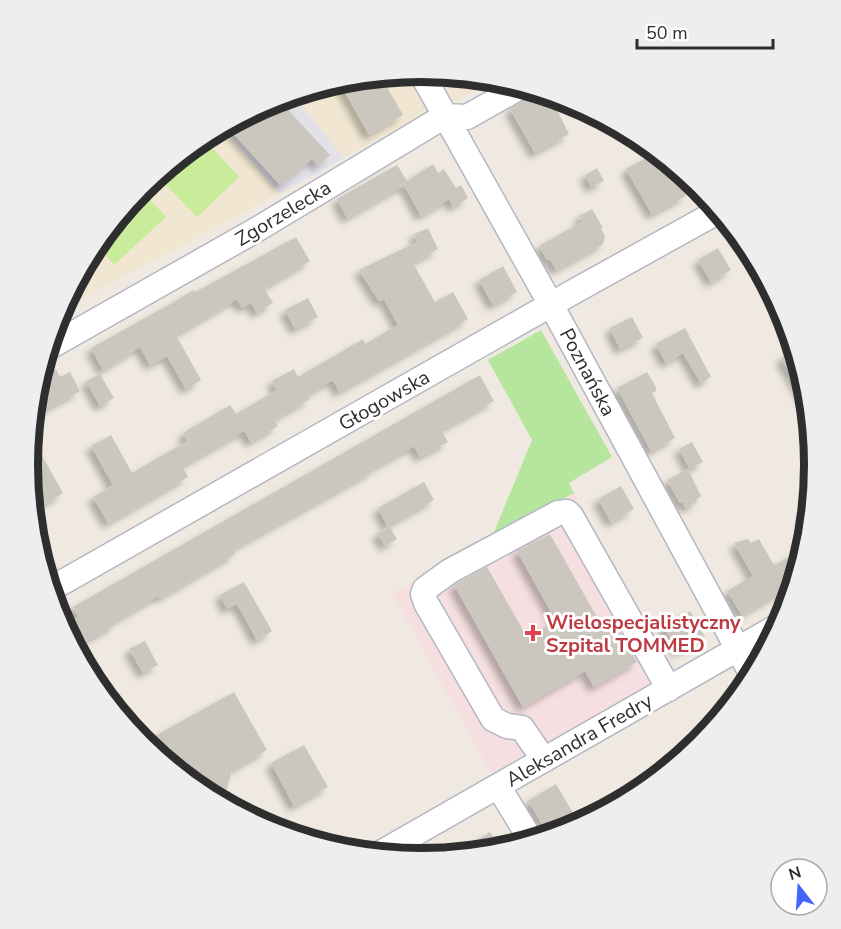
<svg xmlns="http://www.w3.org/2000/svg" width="841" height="929" viewBox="0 0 841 929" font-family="'Nunito Sans',sans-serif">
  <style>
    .industrial { fill: #e3e1e8 }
    .education { fill: #f0e6d1 }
    .medical { fill: #f5dfe0 }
    .green { fill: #b6e59e }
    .pitch { fill: #c9ec9a }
    .building { fill: #cbc7bf; filter: url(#shadow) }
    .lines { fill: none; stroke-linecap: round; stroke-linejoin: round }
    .minor-casing { stroke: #b4b7c1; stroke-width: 27 }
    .minor { stroke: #fff; stroke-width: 24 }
    .health-dot { fill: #e0444e; stroke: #fff; stroke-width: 2 }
    .labels { text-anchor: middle; stroke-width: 6; stroke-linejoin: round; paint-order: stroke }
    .street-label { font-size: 20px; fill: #2e2e2e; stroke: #fff }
    .health-label { font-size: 20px; font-weight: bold; fill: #be3a42; stroke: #fff; text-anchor: start }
    .rim { fill: none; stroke: #2e2e2e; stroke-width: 8 }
  </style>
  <defs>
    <filter id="shadow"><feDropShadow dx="-5.5" dy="5.5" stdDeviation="3" flood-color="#0004"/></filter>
  </defs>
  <rect width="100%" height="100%" fill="#efe9e1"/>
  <path class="industrial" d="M 293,94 L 344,158 L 279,194 L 222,127 L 270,101 Z"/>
  <path class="education" d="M 421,71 L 497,79 L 458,100 L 418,117 L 344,158 L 293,94 L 344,79 Z
    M 222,127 L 279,194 L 57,313 L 94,246 L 142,186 L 202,137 Z"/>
  <path class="medical" d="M 574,493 L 613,565 L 682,681 L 493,777 L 392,593 Z"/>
  <path class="green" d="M 541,330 L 612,457 L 569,483 L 574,493 L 492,537 L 532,440 L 488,360 Z"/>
  <path class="pitch" d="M 202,137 L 239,177 L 197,217 L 156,175 Z
    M 141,190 L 166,217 L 114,265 L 95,244 Z"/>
  <path class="building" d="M 380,75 L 403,115 L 369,135 L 338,80 Z
    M 539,91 L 549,94 L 569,134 L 535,153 L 510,109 Z
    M 278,99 L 330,155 L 318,166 L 312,159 L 281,186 L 230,130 L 242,119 L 248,125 Z
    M 657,152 L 669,162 L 686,196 L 652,214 L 626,169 Z
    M 433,164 L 438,173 L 444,169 L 456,188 L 461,185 L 468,198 L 453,207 L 449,199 L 421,216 L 404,185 L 347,218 L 337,199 L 397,165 L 407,181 Z
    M 597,168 L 604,181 L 591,187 L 585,175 Z
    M 592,209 L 603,228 L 601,229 L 605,236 L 603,244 L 556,270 L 550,259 L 547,260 L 539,246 L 582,222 L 579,216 Z
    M 428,228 L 438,249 L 413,263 L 435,302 L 453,292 L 468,319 L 339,392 L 333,380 L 307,394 L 310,399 L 274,419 L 278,426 L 251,442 L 244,431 L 182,466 L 188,477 L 108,523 L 93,497 L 113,485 L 91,446 L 111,435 L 132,473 L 187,441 L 183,433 L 230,405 L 236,414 L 277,390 L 272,381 L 294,369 L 298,377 L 363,339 L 365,344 L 398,325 L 384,299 L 379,301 L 359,270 L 417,242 L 414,234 Z
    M 296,237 L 310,261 L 264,288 L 273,303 L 257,313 L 251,303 L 242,308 L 237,299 L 176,335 L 201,380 L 186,389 L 167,356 L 150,365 L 140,347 L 103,370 L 91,348 L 174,302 L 193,290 L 194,292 L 201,289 Z
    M 718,248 L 731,270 L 711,282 L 698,260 Z
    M 503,266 L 517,292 L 493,305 L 479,280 Z
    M 308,298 L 318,317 L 295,329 L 285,310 Z
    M 632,317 L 643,338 L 620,349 L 610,328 Z
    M 685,328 L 711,377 L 701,383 L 683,353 L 666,363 L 656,344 Z
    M 795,350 L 807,388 L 807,395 L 803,397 L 781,358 Z
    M 56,369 L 60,377 L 70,372 L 80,391 L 32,417 L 37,380 Z
    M 647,372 L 656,387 L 656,391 L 652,393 L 675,438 L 651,451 L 617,388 Z
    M 100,374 L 114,398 L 100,406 L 86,381 Z
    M 480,375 L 494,401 L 441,430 L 448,442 L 420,457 L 414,446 L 372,469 L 373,471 L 233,549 L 235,554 L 160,598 L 158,596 L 114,622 L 115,625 L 86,641 L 74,619 L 78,617 L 73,607 Z
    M 30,434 L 63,493 L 32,512 L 27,464 Z
    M 692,442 L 703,462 L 690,469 L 679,449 Z
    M 688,469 L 701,496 L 696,500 L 697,502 L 686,508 L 682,502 L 680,503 L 667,480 Z
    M 424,482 L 434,500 L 387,526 L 378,508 Z
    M 621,486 L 634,509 L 611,522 L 598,499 Z
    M 390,527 L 397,539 L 385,546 L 377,533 Z
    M 550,534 L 602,626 L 613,620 L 637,662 L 594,687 L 585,671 L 523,707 L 454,585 L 487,567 L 527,637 L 556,621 L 517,551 Z
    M 748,539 L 751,543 L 759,539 L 774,565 L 804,549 L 793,585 L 742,615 L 727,591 L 753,576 L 734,543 Z
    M 244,582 L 272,631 L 257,640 L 237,604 L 227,609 L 220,595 Z
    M 690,611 L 705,637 L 678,652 L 663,626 Z
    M 145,641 L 158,665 L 143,673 L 129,649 Z
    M 234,692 L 267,750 L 232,770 L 223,803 L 202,791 L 156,754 L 148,740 Z
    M 304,745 L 328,787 L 294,806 L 271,763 Z
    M 556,784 L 573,813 L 551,827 L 547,821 L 542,824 L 528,801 Z
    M 490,832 L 501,849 L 453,855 Z"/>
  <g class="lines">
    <g class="minor-casing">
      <path id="minor" d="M 420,71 L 555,312 L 752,675
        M 46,349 L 256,230 L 445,116 L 467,117 L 522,86
        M 49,590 L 573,292 L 719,211
        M 544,760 L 522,728 L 507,726 L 493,719 L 426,603 L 423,594 L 425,589 L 450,571 L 558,513 L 567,512 L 571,516 L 669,689
        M 498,786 L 531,840
        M 379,854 L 778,626"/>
    </g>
    <use href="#minor" class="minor"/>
  </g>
  <path class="health-dot" d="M530 624h6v6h6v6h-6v6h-6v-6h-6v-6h6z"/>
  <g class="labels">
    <g class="street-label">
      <text transform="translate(283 213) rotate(-31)" y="7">Zgorzelecka</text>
      <text transform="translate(588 372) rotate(62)" y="7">Poznańska</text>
      <text transform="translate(384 400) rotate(-30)" y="7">Głogowska</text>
      <text transform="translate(579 740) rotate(-30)" y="7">Aleksandra Fredry</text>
    </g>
    <g class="health-label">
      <text x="546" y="629">Wielospecjalistyczny<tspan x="546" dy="23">Szpital TOMMED</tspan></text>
    </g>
  </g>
  <path d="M0 0H841V929H0ZM38 465a383 383 0 1 1 766 0a383 383 0 1 1-766 0Z" fill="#eee" fill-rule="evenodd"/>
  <path class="rim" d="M38 465a383 383 0 1 1 766 0a383 383 0 1 1-766 0Z"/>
  <g transform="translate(799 887) rotate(343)"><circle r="28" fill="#ffffff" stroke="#ababab" stroke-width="1.5"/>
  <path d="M0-4.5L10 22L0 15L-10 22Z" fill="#4264fb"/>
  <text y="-9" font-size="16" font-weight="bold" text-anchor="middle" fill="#2e2e2e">N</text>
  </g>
  <path d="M637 39v9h136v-9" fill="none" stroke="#2e2e2e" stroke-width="3"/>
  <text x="646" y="39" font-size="18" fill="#2e2e2e" stroke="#ffffff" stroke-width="4.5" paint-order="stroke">50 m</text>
</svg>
